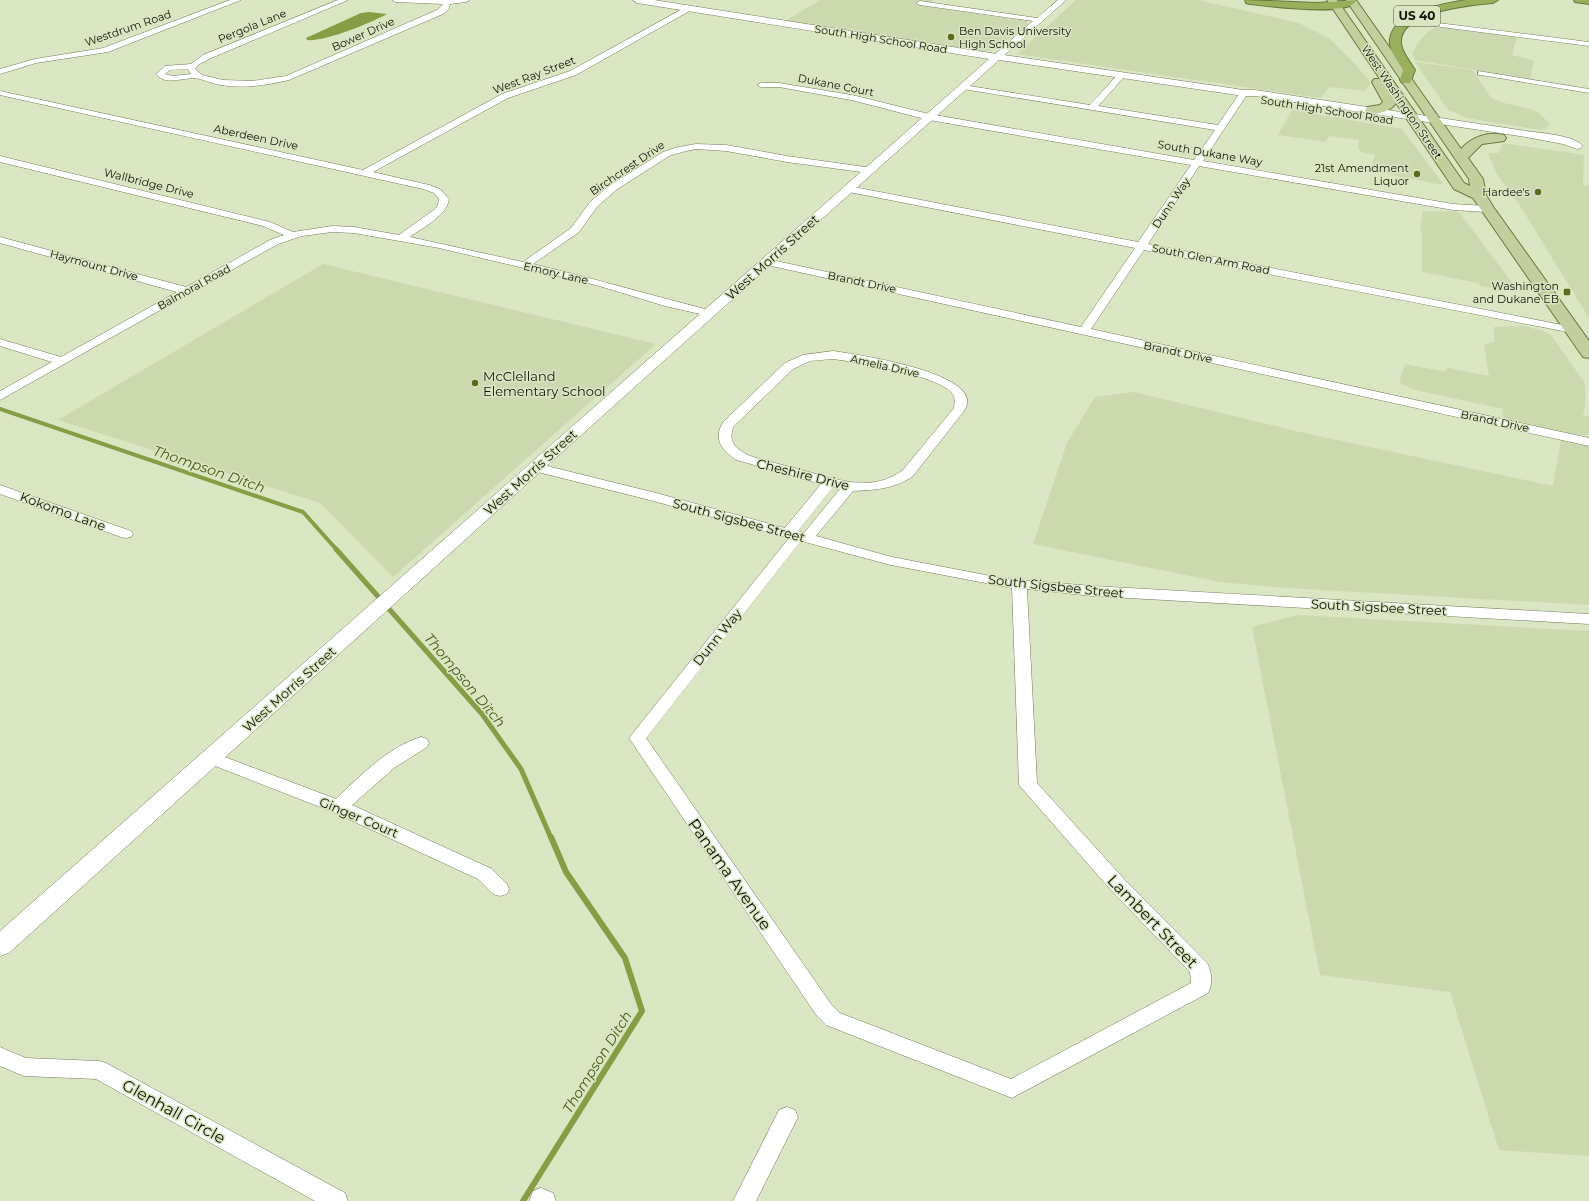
<svg xmlns="http://www.w3.org/2000/svg" width="1589" height="1201" viewBox="0 0 1589 1201" font-family="Montserrat,sans-serif">
  <style>
    .built { fill: #ccd9af }
    .water { fill: #869d43 }
    .lines { fill: none; stroke-linecap: round; stroke-linejoin: round }
    .stream-far2 { stroke: #869d43; stroke-width: 4 }
    .stream-far1 { stroke: #869d43; stroke-width: 5 }
    .stream { stroke: #869d43; stroke-width: 6 }
    .minor-casing { stroke: #737c5c; stroke-width: 1 }
    .tertiary-casing { stroke: #737c5c; stroke-width: 1 }
    .primary-casing { stroke: #69793e; stroke-width: 2 }
    .motorway-casing { stroke: #69793e; stroke-width: 2 }
    .minor { fill: #fff; fill-rule: evenodd }
    .tertiary { fill: #fff; fill-rule: evenodd }
    .primary { fill: #c2cf9d; fill-rule: evenodd }
    .motorway { fill: #99af5b; fill-rule: evenodd }
    .poi-dot { fill: #5a6c19; stroke: #dae5c1; stroke-width: 1.5 }
    .labels { text-anchor: middle; stroke-width: 3; stroke-linejoin: round; paint-order: stroke }
    .far-street-label { font-size: 11px; fill: #111508; stroke: #dae5c1 }
    .far-poi-label { font-size: 11px; fill: #111508; stroke: #dae5c1; text-anchor: end }
    .shield { fill: #dae5c1; stroke: #4d5340; stroke-width: 1 }
    .shield-label { font-size: 12px; font-weight: bold; fill: #111508 }
    .street-label { font-size: 13px; fill: #111508; stroke: #dae5c1 }
    .poi-label { font-size: 13px; fill: #111508; stroke: #dae5c1; text-anchor: start }
    .water-label { font-size: 14px; font-style: italic; fill: #4a5918; stroke: #dae5c1 }
    .near-street-label { font-size: 16px; fill: #111508; stroke: #dae5c1 }
  </style>
  <rect width="100%" height="100%" fill="#dae5c1"/>
  <path class="built" d="M 820,0 L 933,0 L 925,6 L 1027,21 L 1028,25 L 992,50 L 983,51 L 785,21 Z
    M 1076,0 L 1198,0 L 1299,23 L 1329,38 L 1356,65 L 1371,83 L 1364,91 L 1329,87 L 1321,98 L 1017,54 Z
    M 1436,27 L 1517,37 L 1512,55 L 1532,60 L 1534,62 L 1530,79 L 1415,60 L 1412,53 L 1420,40 L 1429,31 Z
    M 1415,62 L 1473,70 L 1491,98 L 1504,103 L 1531,109 L 1539,113 L 1551,125 L 1542,130 L 1484,121 L 1464,117 L 1455,112 L 1448,110 Z
    M 1292,110 L 1402,129 L 1444,185 L 1370,171 L 1375,155 L 1360,152 L 1360,150 L 1358,149 L 1359,140 L 1329,136 L 1326,142 L 1278,135 Z
    M 1503,143 L 1584,155 L 1583,185 L 1589,186 L 1589,318 L 1519,204 L 1496,173 L 1488,153 L 1498,153 Z
    M 1423,211 L 1459,212 L 1519,292 L 1480,286 L 1479,283 L 1422,272 L 1422,232 L 1420,228 Z
    M 323,264 L 656,344 L 393,577 L 320,503 L 58,420 Z
    M 1523,326 L 1544,331 L 1551,335 L 1584,382 L 1586,399 L 1583,416 L 1589,416 L 1589,435 L 1557,434 L 1502,422 L 1503,409 L 1415,390 L 1399,383 L 1405,364 L 1445,372 L 1448,368 L 1489,376 L 1484,344 L 1494,342 L 1494,327 Z
    M 1134,392 L 1304,433 L 1553,486 L 1561,438 L 1589,445 L 1589,605 L 1287,588 L 1220,582 L 1033,544 L 1067,443 L 1095,397 Z
    M 1297,615 L 1589,631 L 1589,1156 L 1499,1150 L 1450,992 L 1320,975 L 1252,627 Z"/>
  <path class="water" d="M 369,12 L 387,14 C 371,23 324,42 307,40 L 306,38 L 361,13 Z"/>
  <g class="lines">
    <path class="stream-far2" d="M 0,409 L 303,512 L 337,550"/>
    <path class="stream-far1" d="M 336,549 L 482,714 L 521,769 L 551,838"/>
    <path class="stream" d="M 523,1201 L 642,1011 L 625,958 L 566,872 L 551,837"/>
    <g class="minor-casing">
      <path id="minor" d="M 230,0 L 241,0 L 108,52 L 36,63 L 0,74 L 0,69 L 35,59 L 103,48 Z
        M 338,0 L 348,0 L 209,59 L 198,65 L 195,69 L 202,75 L 223,80 L 253,81 L 286,76 L 437,10 L 443,4 L 396,2 L 392,0 L 470,0 L 466,2 L 450,4 L 449,9 L 443,14 L 289,80 C 267,85 243,89 221,85 C 214,84 199,78 194,78 C 181,78 166,86 156,74 L 165,66 L 191,64 L 203,55 ZM 188,69 L 191,74 L 172,76 L 165,74 L 170,70 Z
        M 1058,0 L 1066,0 L 1000,59 L 994,59 L 994,55 L 1033,21 L 920,5 L 916,3 L 920,1 L 1037,18 Z
        M 686,7 L 689,7 L 693,9 L 576,75 L 508,98 L 373,172 L 429,185 L 440,189 L 449,199 C 447,216 423,227 410,237 L 523,262 L 571,228 L 590,202 L 609,186 L 663,152 L 678,147 L 696,144 L 726,145 L 787,156 L 872,168 L 874,170 L 872,172 L 869,173 L 787,162 L 726,151 L 696,149 L 682,152 L 669,156 L 616,190 L 597,207 L 579,232 L 533,264 C 593,278 653,296 713,311 L 715,313 L 713,315 L 709,316 L 665,306 L 596,285 L 439,248 L 354,233 L 332,232 L 302,236 L 278,244 L 0,400 L 0,391 L 52,362 L 0,346 L 0,339 L 61,357 L 177,292 L 0,243 L 0,237 L 186,287 L 270,240 L 284,235 L 263,226 L 0,162 L 0,156 L 270,222 L 293,232 L 332,226 L 354,227 L 399,235 L 435,209 L 438,205 L 439,199 L 434,193 L 423,189 L 0,95 L 0,91 L 363,170 L 502,94 L 570,71 Z
        M 1438,23 L 1589,42 L 1589,46 L 1441,27 L 1437,25 Z
        M 1478,71 L 1589,89 L 1589,93 L 1481,75 L 1478,75 Z
        M 1119,73 L 1122,73 L 1126,75 L 1098,106 L 1218,125 L 1241,91 L 1247,91 L 1248,93 L 1203,161 L 1453,204 L 1487,206 L 1492,209 L 1487,212 L 1453,210 L 1199,166 L 1148,244 L 1573,327 L 1577,328 L 1579,330 L 1577,332 L 1573,333 L 1144,250 L 1091,329 L 1589,438 L 1589,446 L 767,265 L 762,262 L 767,259 L 1081,327 L 1135,248 L 849,192 L 844,189 L 849,186 L 1138,242 L 1191,165 L 929,120 L 851,100 L 779,87 L 761,87 L 757,85 L 761,83 L 779,83 L 852,95 L 929,114 L 1194,160 L 1215,130 L 963,89 L 959,87 L 963,85 L 1090,105 Z
        M 833,351 C 853,354 990,373 964,411 L 913,476 C 895,489 874,490 853,491 L 816,536 L 892,557 L 1006,579 L 1093,586 L 1589,614 L 1589,624 L 1093,596 L 1027,589 L 1037,783 L 1124,879 L 1207,963 C 1212,972 1213,984 1208,993 L 1012,1098 L 826,1025 L 817,1016 L 629,738 L 789,538 L 646,499 L 530,470 L 528,467 L 530,464 L 535,463 L 656,493 L 785,528 L 821,484 L 737,460 C 722,451 712,438 724,421 L 785,363 L 803,355 ZM 833,359 C 856,362 938,375 952,393 C 955,397 955,402 954,408 L 903,470 C 874,492 841,481 809,472 C 790,467 771,462 753,457 C 738,451 726,443 734,426 L 793,369 L 810,361 ZM 833,487 L 840,489 L 804,533 L 798,531 ZM 801,541 L 891,565 L 1012,588 L 1019,785 L 1110,889 L 1190,972 L 1191,983 L 1011,1079 L 840,1013 L 831,1004 L 646,738 Z
        M 0,485 L 131,531 L 133,534 L 131,537 L 126,538 L 121,537 L 0,494 Z
        M 421,737 L 427,739 L 429,743 L 427,747 L 394,768 L 352,805 L 492,869 L 507,884 L 509,889 L 507,894 L 500,896 L 493,894 L 478,879 L 333,812 L 205,762 L 202,758 L 205,754 L 211,752 L 217,754 L 336,799 C 360,776 388,747 421,737 Z
        M 0,1047 L 26,1058 L 99,1061 L 106,1063 L 345,1193 L 348,1201 L 315,1201 L 96,1079 L 24,1076 L 0,1066 Z
        M 787,1107 L 795,1110 L 798,1117 L 756,1201 L 733,1201 L 779,1110 Z
        M 541,1188 L 553,1193 L 556,1201 L 530,1201 L 530,1199 L 533,1191 Z"/>
    </g>
    <g class="tertiary-casing">
      <path id="tertiary" d="M 633,0 L 654,0 L 997,54 L 1244,90 L 1255,90 L 1526,131 C 1540,133 1574,135 1583,146 L 1581,148 L 1577,149 L 1563,144 L 1526,137 L 1255,96 L 1244,96 L 999,60 L 541,471 L 9,953 L 0,956 L 0,931 L 989,59 L 637,3 Z"/>
    </g>
    <g class="primary-casing">
      <path id="primary" d="M 1327,0 L 1337,0 L 1464,183 L 1470,186 L 1469,179 L 1346,0 L 1356,0 L 1461,149 C 1472,137 1488,131 1504,135 L 1506,138 L 1504,141 L 1482,144 L 1468,158 L 1483,179 L 1486,195 L 1494,208 L 1589,341 L 1589,358 L 1583,357 L 1473,198 L 1454,189 L 1396,103 C 1390,112 1377,115 1367,113 L 1365,110 L 1367,107 L 1380,105 L 1383,102 L 1372,82 L 1374,79 L 1380,79 Z"/>
    </g>
    <g class="motorway-casing">
      <path id="motorway" d="M 1245,0 L 1317,3 L 1356,0 C 1353,17 1266,6 1250,4 L 1246,3 Z
        M 1466,0 L 1498,0 L 1493,3 C 1471,5 1403,11 1401,40 C 1400,50 1410,62 1415,70 L 1410,83 L 1402,83 L 1400,80 L 1403,70 C 1398,61 1388,49 1390,39 C 1394,11 1444,4 1466,0 Z
        M 1574,0 L 1589,0 L 1589,4 L 1575,2 Z"/>
    </g>
    <use href="#minor" class="minor"/>
    <use href="#tertiary" class="tertiary"/>
    <use href="#primary" class="primary"/>
    <use href="#motorway" class="motorway"/>
  </g>
  <g class="poi-dot">
    <circle cx="951" cy="37" r="4"/>
    <circle cx="1417" cy="174" r="4"/>
    <circle cx="1538" cy="192" r="4"/>
    <rect x="1563" y="288" width="8" height="8" rx="2"/>
    <circle cx="475" cy="383" r="4"/>
  </g>
  <g class="labels">
    <g class="far-street-label">
      <text transform="translate(252 26) rotate(-22)" y="4">Pergola Lane</text>
      <text transform="translate(128 28) rotate(-19)" y="4">Westdrum Road</text>
      <text transform="translate(363 34) rotate(-24)" y="4">Bower Drive</text>
      <text transform="translate(881 39) rotate(9)" y="4">South High School Road</text>
      <text transform="translate(534 75) rotate(-21)" y="4">West Ray Street</text>
      <text transform="translate(836 85) rotate(11)" y="4">Dukane Court</text>
      <text transform="translate(1402 102) rotate(56)" y="4">West Washington Street</text>
      <text transform="translate(1327 110) rotate(9)" y="4">South High School Road</text>
      <text transform="translate(256 137) rotate(12)" y="4">Aberdeen Drive</text>
      <text transform="translate(1210 153) rotate(10)" y="4">South Dukane Way</text>
      <text transform="translate(627 168) rotate(-34)" y="4">Birchcrest Drive</text>
      <text transform="translate(149 183) rotate(14)" y="4">Wallbridge Drive</text>
      <text transform="translate(1171 203) rotate(-56)" y="4">Dunn Way</text>
      <text transform="translate(1211 259) rotate(11)" y="4">South Glen Arm Road</text>
      <text transform="translate(94 265) rotate(15)" y="4">Haymount Drive</text>
      <text transform="translate(556 273) rotate(13)" y="4">Emory Lane</text>
      <text transform="translate(862 282) rotate(12)" y="4">Brandt Drive</text>
      <text transform="translate(194 287) rotate(-29)" y="4">Balmoral Road</text>
      <text transform="translate(1178 352) rotate(12)" y="4">Brandt Drive</text>
      <text transform="translate(885 366) rotate(13)" y="4">Amelia Drive</text>
      <text transform="translate(1495 421) rotate(12)" y="4">Brandt Drive</text>
    </g>
    <g class="far-poi-label">
      <text x="959" y="35" text-anchor="start">Ben Davis University<tspan x="959" dy="13">High School</tspan></text>
      <text x="1409" y="172">21st Amendment<tspan x="1409" dy="13">Liquor</tspan></text>
      <text x="1530" y="196">Hardee's</text>
      <text x="1559" y="290">Washington<tspan x="1559" dy="13">and Dukane EB</tspan></text>
    </g>
    <rect class="shield" x="1394" y="6" width="46" height="20" rx="3"/>
    <g class="shield-label">
      <text x="1417" y="20">US 40</text>
    </g>
    <g class="street-label">
      <text transform="translate(772 257) rotate(-42)" y="5">West Morris Street</text>
      <text transform="translate(530 472) rotate(-42)" y="5">West Morris Street</text>
      <text transform="translate(803 474) rotate(14)" y="5">Cheshire Drive</text>
      <text transform="translate(63 511) rotate(20)" y="5">Kokomo Lane</text>
      <text transform="translate(739 520) rotate(15)" y="5">South Sigsbee Street</text>
      <text transform="translate(1056 586) rotate(6)" y="5">South Sigsbee Street</text>
      <text transform="translate(1379 607) rotate(3)" y="5">South Sigsbee Street</text>
      <text transform="translate(717 637) rotate(-51)" y="5">Dunn Way</text>
      <text transform="translate(289 689) rotate(-42)" y="5">West Morris Street</text>
      <text transform="translate(359 817) rotate(23)" y="5">Ginger Court</text>
    </g>
    <g class="poi-label">
      <text x="483" y="381">McClelland<tspan x="483" dy="15">Elementary School</tspan></text>
    </g>
    <g class="water-label">
      <text transform="translate(209 469) rotate(19)" y="5">Thompson Ditch</text>
      <text transform="translate(465 680) rotate(50)" y="5">Thompson Ditch</text>
      <text transform="translate(597 1062) rotate(-58)" y="5">Thompson Ditch</text>
    </g>
    <g class="near-street-label">
      <text transform="translate(730 874) rotate(55)" y="6">Panama Avenue</text>
      <text transform="translate(1153 921) rotate(46)" y="6">Lambert Street</text>
      <text transform="translate(174 1111) rotate(29)" y="6">Glenhall Circle</text>
    </g>
  </g>
</svg>
